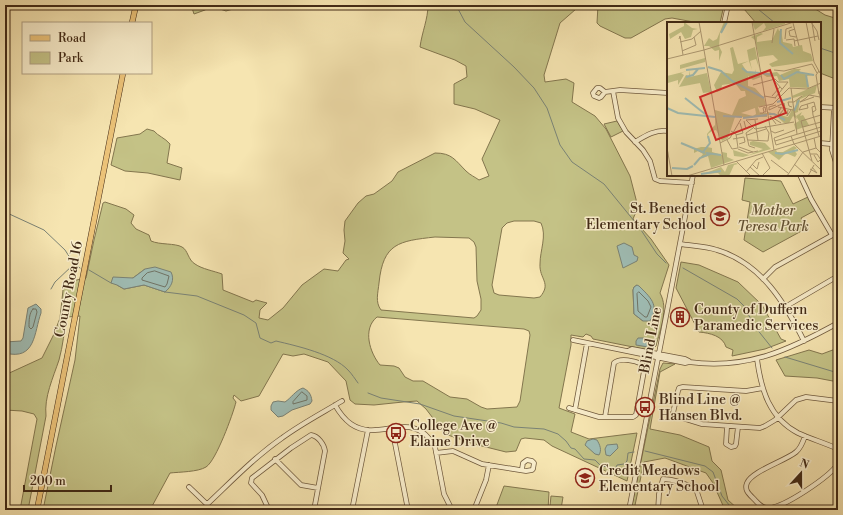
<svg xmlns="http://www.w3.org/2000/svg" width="843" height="515" viewBox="0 0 843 515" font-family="'Libre Bodoni',serif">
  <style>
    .green { fill: #c4c286; stroke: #83764e; fill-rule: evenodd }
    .water { fill: #9fbdb5; stroke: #7a8275 }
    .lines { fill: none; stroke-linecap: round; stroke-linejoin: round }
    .shore { stroke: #707466; stroke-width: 1 }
    .stream { stroke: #7a8275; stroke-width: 1 }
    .minor-casing { stroke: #6f593d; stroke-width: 5.5 }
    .major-casing { stroke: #422a16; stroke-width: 6 }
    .minor { stroke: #f9eecc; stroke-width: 4 }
    .major { stroke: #ebc278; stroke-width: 5 }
    .labels { text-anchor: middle; stroke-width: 3; stroke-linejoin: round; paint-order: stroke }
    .poi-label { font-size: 14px; fill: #422a16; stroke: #f9eecc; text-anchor: start }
    .park-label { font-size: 14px; font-style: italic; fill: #625032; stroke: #f9eecc }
    .street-label { font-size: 14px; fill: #422a16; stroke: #f9eecc }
    .inset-river { fill: none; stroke: #9fbdb5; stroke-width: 2 }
    .inset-road { fill: none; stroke: #ae9a73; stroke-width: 1 }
    .view { fill: #d62828; fill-opacity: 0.15; stroke: #d62828; stroke-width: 2 }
    .inset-edge { fill: none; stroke: #422a16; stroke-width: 2 }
  </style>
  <rect width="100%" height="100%" fill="#f6e5b1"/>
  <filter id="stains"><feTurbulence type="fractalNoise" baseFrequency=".005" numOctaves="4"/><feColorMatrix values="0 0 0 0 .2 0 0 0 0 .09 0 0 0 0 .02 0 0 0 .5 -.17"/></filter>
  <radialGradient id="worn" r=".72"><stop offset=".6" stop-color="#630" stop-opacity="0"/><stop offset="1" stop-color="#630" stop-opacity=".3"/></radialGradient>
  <path class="green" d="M 191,5 L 247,5 L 226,11 L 211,6 L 205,10 L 194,14 Z
    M 428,5 L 577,5 L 576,9 L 560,23 L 544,75 L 545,82 L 566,79 L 574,83 L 572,102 L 595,116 L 606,129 L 630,176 L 638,207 L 633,219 L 651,239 L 669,265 L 660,293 C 669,309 660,330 656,346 L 652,350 L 648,350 L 593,339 L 591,336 L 586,334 L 583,337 L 571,335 L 571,345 L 559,408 L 575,414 L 571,432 L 589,439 L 637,433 L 627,481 L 552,446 L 544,440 L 525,438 L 521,439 L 516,451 L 506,452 L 474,444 L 445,434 L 426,409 L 417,401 L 403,402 L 374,405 L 355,404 L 350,400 L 346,381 L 328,362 L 304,354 L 293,356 L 283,354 L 259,396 L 241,401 L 234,395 L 233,398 L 236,402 C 233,414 216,461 206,467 C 198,472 179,472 170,473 L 150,510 L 43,510 L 56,446 L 75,360 L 80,316 L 67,317 C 64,331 63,346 59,360 C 53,378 44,397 46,416 L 28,510 L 20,510 L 37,419 L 34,414 L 22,411 L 5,410 L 5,375 L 42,358 L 54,334 L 60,318 L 63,290 L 72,281 L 86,278 L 94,240 L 103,203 L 105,202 L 126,209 L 134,215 L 131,223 L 136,229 L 149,235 L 151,241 C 160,245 175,243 182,247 C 188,250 188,260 195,264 C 202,269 214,271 222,274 L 223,290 L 253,302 L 256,300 L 267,303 L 260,310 L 259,318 L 268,320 L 283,308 L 302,285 L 324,269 L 338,271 L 346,260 L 349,259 L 343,253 L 345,241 L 344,230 L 345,221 L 358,203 L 366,196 L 374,194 L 392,181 L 398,172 L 435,153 C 452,153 455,160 466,171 C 470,175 475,177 479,180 L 489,176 L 482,159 L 500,120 L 475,109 L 454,104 L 454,84 L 467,77 L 466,66 L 455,60 L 420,47 C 422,32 428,19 428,5 ZM 514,221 L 534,221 L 541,223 C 547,236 540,250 540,264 C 539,279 552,283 540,297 L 534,298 L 499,295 L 494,293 L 492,285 L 502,228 L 507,223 ZM 435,237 L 469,238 L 474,242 L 476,247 L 477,281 L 481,299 L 481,310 L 477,316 L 474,318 L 381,310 C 375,302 378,293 379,283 C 383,243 399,241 435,237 ZM 145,269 L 165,292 L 144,285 L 124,289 L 117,285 L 133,278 ZM 637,285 L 643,321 L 634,314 L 633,290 L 634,287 ZM 377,317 L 524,329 L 529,331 L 530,335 L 520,401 L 517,407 L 487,409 L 481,407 L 467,399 L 450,397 L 423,381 L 413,381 L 405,377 L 399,368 L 394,366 L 380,365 C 370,353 362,329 377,317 Z
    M 598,5 L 724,5 L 720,23 L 699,23 L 672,18 L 665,19 L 631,38 L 625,38 L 600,26 L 597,23 Z
    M 745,5 L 809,5 L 825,15 L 838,19 L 838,80 L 820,73 L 820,23 L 756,23 L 744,9 Z
    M 617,121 L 623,131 L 611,137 L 604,124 Z
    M 147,129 L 154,131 C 158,136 165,138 170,144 L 167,163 L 182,168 L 180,180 L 148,173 L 125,171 L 111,165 L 117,138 L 140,134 Z
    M 745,178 L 781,181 L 793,204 L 808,197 L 816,210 L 801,218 L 807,228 L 763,252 L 744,240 L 750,202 L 742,200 Z
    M 681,262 L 699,265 L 738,282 L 762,305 L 781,339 L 786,341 L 765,349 L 732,356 L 733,350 L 726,347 C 723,336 710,333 699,332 L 676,288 Z
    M 838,348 L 838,382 L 817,378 L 785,376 L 776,360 L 809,350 L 822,354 Z
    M 663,363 L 675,364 L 660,372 L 650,429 L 680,435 L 709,447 L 712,461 L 721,470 L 728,500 L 739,510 L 725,510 L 713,483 L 706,473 L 665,458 L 644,462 L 634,510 L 631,510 L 660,369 Z
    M 504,486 L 549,492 L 548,510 L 495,510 Z
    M 551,496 L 563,497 L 561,509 L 550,506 Z"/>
  <path class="water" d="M 624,243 L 632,247 L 634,255 L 638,257 L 637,261 L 623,268 L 617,246 Z
    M 155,267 L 171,272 C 175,280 171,287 165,292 L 144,285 L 124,289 L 117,285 L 111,283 L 113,277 L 133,278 L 145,269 Z
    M 637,285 L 639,286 C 650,297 660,305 650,321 L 643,321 L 634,314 L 633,290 L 634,287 Z
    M 36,304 L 41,309 L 41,313 C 34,332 36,361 5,353 L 5,342 L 21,341 L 23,338 L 28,308 Z
    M 638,338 L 646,338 L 649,340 L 648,347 L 636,345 L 636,341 Z
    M 303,388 C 309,391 311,394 312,401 L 310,404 L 292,410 L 283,416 L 278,417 L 271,410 L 271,406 L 273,402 L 278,401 L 285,402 C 291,398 296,390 303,388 Z
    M 593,439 L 597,440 C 600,445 602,450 599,455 L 595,454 L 585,445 L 587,441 Z
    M 617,444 L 618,448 L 610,456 L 606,455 L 605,449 L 607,445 Z"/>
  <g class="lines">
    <path class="shore" d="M 155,271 L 169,276 L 167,284 L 165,287 L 142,280 L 142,278 L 147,273 Z
      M 639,292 L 648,301 L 651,307 L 647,317 L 645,317 L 638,311 L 637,294 Z
      M 33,309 L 36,309 L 37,312 L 33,327 L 31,329 L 29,327 C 29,321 29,313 33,309 Z
      M 302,392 L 307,396 L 307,400 L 293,404 L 293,402 Z"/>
    <path class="stream" d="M 456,5 L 465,22 L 514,67 L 534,88 L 547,108 L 560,145 L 572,162 L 604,184 L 639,227 L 657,254 L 666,263
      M 753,5 L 775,23
      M 820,48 L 838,54
      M 5,212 L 44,230 L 65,250 L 74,264 L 80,268
      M 683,268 L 737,299 L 746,308 L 752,323 L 772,348
      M 89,270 L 111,283
      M 51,289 L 55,282 L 73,265
      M 165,292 L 197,296 L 244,315 L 256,323 L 260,338 L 271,343 L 276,341 C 297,346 333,354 348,370 C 352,374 355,379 358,383
      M 785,357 L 838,373
      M 368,393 L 381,398 L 420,404 L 454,416 L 501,423 L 514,427 L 544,429 L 558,434 L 566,441 L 571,448 L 575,449 L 584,459 L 595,460 L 602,467 L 607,466 L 612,472 L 615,470 L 617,465 L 624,464 L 627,461 L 628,453 L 634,452
      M 645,451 L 705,466 L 713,472 L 722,496 L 733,510"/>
    <g class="minor-casing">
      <path id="minor" d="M 724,23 L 728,5
        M 613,91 L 618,118 L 626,132 L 643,150 L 650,161 L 655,179 L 660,181 L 692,183
        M 605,92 L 601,97 L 599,98 L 594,96 L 593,93 L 597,88 L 600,88 L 605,92 L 620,90 L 668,93
        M 820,107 L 838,108
        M 834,108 L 832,150 L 838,169
        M 635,142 C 645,136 656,129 668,131
        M 820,143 L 831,144
        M 800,175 L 811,199 L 832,235
        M 680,244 C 693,246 705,246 717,250 C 761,263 785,303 804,341
        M 763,279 L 775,267 L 838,232
        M 785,307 L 838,276
        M 573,340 L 685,363 L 689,362 C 747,370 789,350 838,323
        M 628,351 L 632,349 L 685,359 L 689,361
        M 757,359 C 761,389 769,418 798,433 C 811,439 825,443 838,449
        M 763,388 L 746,391 L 683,387 L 679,388 L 678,391 L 673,413 L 676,416 L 702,424 L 760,428 L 765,426 L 775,420 L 796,400 L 806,397 L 838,401
        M 335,405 C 339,412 344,419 351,424 C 380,444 412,406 435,447 L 444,494 L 452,510
        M 569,408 L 599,417 L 633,417 L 636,415 L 644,371 L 644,367 L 642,364 C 635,361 620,357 614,363 L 605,417
        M 575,410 L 587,343
        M 727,427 L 726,444 L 731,447 L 735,446 L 736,444 L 738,427
        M 392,428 L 408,510
        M 805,436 C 803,442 801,448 796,452 C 785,461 752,471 747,483 C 744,490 749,494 754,499 C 758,503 762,509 769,508 C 785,507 829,477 838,464
        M 436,453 L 453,451 L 482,464 L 526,471 L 532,470 L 533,469 L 534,463 L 532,461 L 527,460 L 523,463 L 522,469
        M 275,459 L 301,485 L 318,488
        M 189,487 L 213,510
        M 201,510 C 228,485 252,459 282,438 C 301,424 322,413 342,401
        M 269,510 L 262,495 L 251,483 L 252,478 L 291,448 L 311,435 C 318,436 324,444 325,451 L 314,510
        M 352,510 L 368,430
        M 474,510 L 486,480 L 489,465
        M 629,510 L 693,175
        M 658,510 L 659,494 L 663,479 C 675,479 685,484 696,489 L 703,510"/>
    </g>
    <g class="major-casing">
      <path id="major" d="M 132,23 L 136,5
        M 37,510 L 123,73"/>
    </g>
    <use href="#minor" class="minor"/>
    <use href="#major" class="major"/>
  </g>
  <defs>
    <g id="school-ring" transform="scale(1)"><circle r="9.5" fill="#f9eecc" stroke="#8f2418" stroke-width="1.5"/><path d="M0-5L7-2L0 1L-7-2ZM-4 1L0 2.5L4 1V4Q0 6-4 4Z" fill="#8f2418"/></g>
    <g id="building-ring" transform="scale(1)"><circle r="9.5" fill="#f9eecc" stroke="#8f2418" stroke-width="1.5"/><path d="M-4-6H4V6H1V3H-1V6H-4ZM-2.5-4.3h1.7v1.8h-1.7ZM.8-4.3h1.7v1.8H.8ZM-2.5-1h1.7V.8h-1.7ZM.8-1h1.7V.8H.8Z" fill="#8f2418"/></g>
    <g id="bus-ring" transform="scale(1)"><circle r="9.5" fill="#f9eecc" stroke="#8f2418" stroke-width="1.5"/><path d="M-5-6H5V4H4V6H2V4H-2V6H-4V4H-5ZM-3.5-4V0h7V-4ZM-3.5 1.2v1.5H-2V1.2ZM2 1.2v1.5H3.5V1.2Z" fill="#8f2418"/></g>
  </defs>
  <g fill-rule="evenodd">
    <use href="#school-ring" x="720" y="216"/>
    <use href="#building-ring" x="680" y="317"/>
    <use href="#bus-ring" x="645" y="407"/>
    <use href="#bus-ring" x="396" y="433"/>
    <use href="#school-ring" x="585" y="478"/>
  </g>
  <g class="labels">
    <g class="poi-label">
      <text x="706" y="213" text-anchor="end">St. Benedict<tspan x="706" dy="16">Elementary School</tspan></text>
      <text x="694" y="314">County of Duffern<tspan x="694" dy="16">Paramedic Services</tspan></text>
      <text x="659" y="404">Blind Line @<tspan x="659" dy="16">Hansen Blvd.</tspan></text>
      <text x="410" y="430">College Ave @<tspan x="410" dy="16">Elaine Drive</tspan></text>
      <text x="599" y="475">Credit Meadows<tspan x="599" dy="16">Elementary School</tspan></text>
    </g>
    <g class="park-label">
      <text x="773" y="215">Mother<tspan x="773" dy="16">Teresa Park</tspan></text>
    </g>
    <g class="street-label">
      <text transform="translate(68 289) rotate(-79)" y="5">County Road 16</text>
      <text transform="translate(650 340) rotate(-79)" y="5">Blind Line</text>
    </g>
  </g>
  <g transform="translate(667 22)">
    <rect width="154" height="154" fill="#f6e5b1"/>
    <path d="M 17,0 L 25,6 L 31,7 L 26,8 L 24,15 L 18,17 L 14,10 L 3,17 L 2,12 L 17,4 ZM 57,0 L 61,0 L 53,11 L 52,24 L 55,30 L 52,39 L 52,28 L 48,29 L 42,24 L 37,24 L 42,16 L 46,19 L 50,17 ZM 85,0 L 118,0 L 118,2 L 96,9 L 99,5 L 97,1 L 88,8 ZM 111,6 L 112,9 L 114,8 L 116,20 L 125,22 L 126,25 L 135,23 L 136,29 L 144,32 L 146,39 L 105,45 L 102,42 L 111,38 L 106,33 L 92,35 L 88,18 L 84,15 L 94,11 L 96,12 L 90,15 L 90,20 L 105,18 ZM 66,25 L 71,42 L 82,39 L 80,28 L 88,25 L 92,46 L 89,37 L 83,39 L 85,48 L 82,39 L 75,42 L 80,50 L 88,50 L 88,47 L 89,52 L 93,52 L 94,55 L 86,58 L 81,54 L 81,64 L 88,66 L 97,76 L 99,83 L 91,85 L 93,91 L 100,91 L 100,95 L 68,95 L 61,116 L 55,119 L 49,108 L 45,109 L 41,112 L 42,122 L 40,112 L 44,107 L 48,103 L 48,88 L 65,93 L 72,77 L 79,74 L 78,69 L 74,69 L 68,61 L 55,63 L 54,68 L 50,70 L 47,63 L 54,50 L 65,52 L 67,48 L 63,26 ZM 88,86 L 89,92 L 86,94 L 74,91 ZM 38,36 L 38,40 L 13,47 L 13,43 ZM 127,47 L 134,47 L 132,49 L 137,52 L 148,53 L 139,54 L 142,66 L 123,65 L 122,57 L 112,59 L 110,54 L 100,55 L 95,52 L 110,50 L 113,53 ZM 23,48 L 23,55 L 40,51 L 44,70 L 36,71 L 33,61 L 12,65 L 19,53 L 22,54 ZM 20,49 L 14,51 L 17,53 L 11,63 L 11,58 L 1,61 L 0,54 ZM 150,63 L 148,71 L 133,77 L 131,90 L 128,91 L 130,97 L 126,94 L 122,101 L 117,101 L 107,92 L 101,93 L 100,84 L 101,90 L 121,95 L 126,86 L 129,86 L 129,79 L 136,73 L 126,76 L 125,74 ZM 135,90 L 133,94 L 136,93 L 142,103 L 129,108 L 127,102 L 132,99 L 129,94 ZM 86,119 L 98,121 L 104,127 L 76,135 L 67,134 L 66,128 L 82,133 L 96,127 L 83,123 L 83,120 ZM 0,124 L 2,134 L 34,125 L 40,125 L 45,126 L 45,130 L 55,133 L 55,130 L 60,131 L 60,135 L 67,138 L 44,146 L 41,134 L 33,136 L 36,132 L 31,129 L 27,131 L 27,127 L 2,134 L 2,137 ZM 127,124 L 130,126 L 127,128 L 130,132 L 128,135 L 119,131 L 112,138 L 101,130 L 109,128 L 110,130 L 116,130 ZM 69,141 L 71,142 L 67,143 L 62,154 L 54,154 L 51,151 L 37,152 L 54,145 L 58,150 L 61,143 Z" fill="#c4c286" fill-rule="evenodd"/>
    <path class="inset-river" d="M 114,7 L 113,21 L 126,32M 54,11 L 60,0M 41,45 L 54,49 L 65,59 L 97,76M 75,46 L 80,50 L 93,51M 19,48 L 38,46M 94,51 L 106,53M 114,53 L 117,57 L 130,50 L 147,53M 139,53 L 141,65M 19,55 L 26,53 L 31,47M 18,76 L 38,92M 110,80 L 124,76M 0,86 L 11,91 L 48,95M 127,89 L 132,78M 102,92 L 107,92 L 118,98M 56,94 L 75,95M 76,96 L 100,93M 14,121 L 38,131M 36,130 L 43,121 L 41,114M 39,131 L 54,133M 108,131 L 115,132 L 131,128M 27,143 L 33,136 L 43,132M 5,146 L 20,147 L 26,144M 34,152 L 54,149"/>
    <path class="inset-road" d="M 85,0 L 107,128M 139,0 L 147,40 L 153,51M 144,0 L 150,9 L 152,18M 126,1 L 132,24M 145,1 L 148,19M 128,7 L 122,9 L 123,14 L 129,15M 12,17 L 13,14 L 16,33M 118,17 L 119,7 L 125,5M 119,18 L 127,17 L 128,24M 127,19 L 151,14M 13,20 L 25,17 L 34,9M 105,21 L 107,7M 15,29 L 29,23 L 27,15M 0,37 L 37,28 L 32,0M 107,48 L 117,49 L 145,42 L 150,51M 152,49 L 149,53 L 152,72M 106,57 L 115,67M 86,63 L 108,57 L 111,60 L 121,60 L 108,76M 124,66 L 130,112M 152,69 L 154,81M 97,74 L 109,76M 105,74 L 113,65M 139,76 L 133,80 L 147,75M 139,76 L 142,73 L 153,75M 109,83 L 102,85 L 102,88 L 117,81 L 118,86M 148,84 L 145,85 L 146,93 L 152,114M 92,85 L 106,82 L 122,66 L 140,67 L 154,61M 111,85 L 126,88M 125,85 L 122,84 L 121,80 L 127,80 L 135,74M 114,86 L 111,91 L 112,93 L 118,86M 121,88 L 120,94 L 124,88M 132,88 L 134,84 L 147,80 L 149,88 L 146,90M 132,88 L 141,86 L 140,82M 93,91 L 96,91 L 97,90 L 99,90 L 98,85 L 96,86 L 97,90M 79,98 L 88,107 L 127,100M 79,98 L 91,97M 88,98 L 91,118M 77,99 L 79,107 L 83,104M 109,102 L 103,94 L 114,101M 136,105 L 154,100M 86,106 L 79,111 L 82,124 L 88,126M 104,109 L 108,111 L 117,108M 69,113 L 76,111 L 73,101M 80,113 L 99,107M 124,114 L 127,122 L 154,148M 107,116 L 109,123 L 154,109M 107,116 L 128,108M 147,116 L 149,126 L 154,131M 66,117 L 77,115 L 78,120 L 72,122M 60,118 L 65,127 L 71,126 L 69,112 L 64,109M 81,118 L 101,119 L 102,111 L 98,104M 108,119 L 154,105M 53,121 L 63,116 L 74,97M 72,125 L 86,130M 0,126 L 5,154M 71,127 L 81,131 L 91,129M 136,130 L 149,126M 143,132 L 150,132 L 154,138M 147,133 L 151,140 L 154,137M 104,138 L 121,151M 69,139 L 84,154M 145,139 L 134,99 L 154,93M 85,142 L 90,147 L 92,140M 127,142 L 137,151M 57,143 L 37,28 L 127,0M 83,145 L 93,154M 143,147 L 150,151 L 145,145M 79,150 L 89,138 L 96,135M 20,154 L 154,114M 95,154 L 103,146 L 95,131M 120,154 L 136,130M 141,154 L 147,143"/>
    <path class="view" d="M 103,48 L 119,91 L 49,118 L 33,75 Z"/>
    <rect width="154" height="154" class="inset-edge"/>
  </g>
  <rect width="843" height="515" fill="none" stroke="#f6e5b1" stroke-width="20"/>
  <rect x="6" y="6" width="831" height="503" fill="none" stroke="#422a16" stroke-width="2"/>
  <rect x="10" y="10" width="823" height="495" fill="none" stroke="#422a16"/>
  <rect x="22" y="22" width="130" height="52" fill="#f9eecc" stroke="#b0a083"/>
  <rect x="30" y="35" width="20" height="6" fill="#ebc278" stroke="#b0a083"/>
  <text x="58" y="42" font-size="12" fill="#422a16">Road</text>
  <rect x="30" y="52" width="20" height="12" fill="#c4c286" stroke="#b0a083"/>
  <text x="58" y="62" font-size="12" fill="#422a16">Park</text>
  <g transform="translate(801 473) rotate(21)" stroke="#f9eecc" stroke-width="3" paint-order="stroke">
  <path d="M0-3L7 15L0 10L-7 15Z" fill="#422a16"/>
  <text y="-6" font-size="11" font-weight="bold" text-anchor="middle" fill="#422a16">N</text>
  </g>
  <path d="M24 485v6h87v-6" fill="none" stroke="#422a16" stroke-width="2"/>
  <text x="30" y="485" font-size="12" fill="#422a16" stroke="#f9eecc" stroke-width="3" paint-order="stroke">200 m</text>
  <rect width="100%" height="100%" filter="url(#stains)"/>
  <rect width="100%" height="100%" fill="url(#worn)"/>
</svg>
